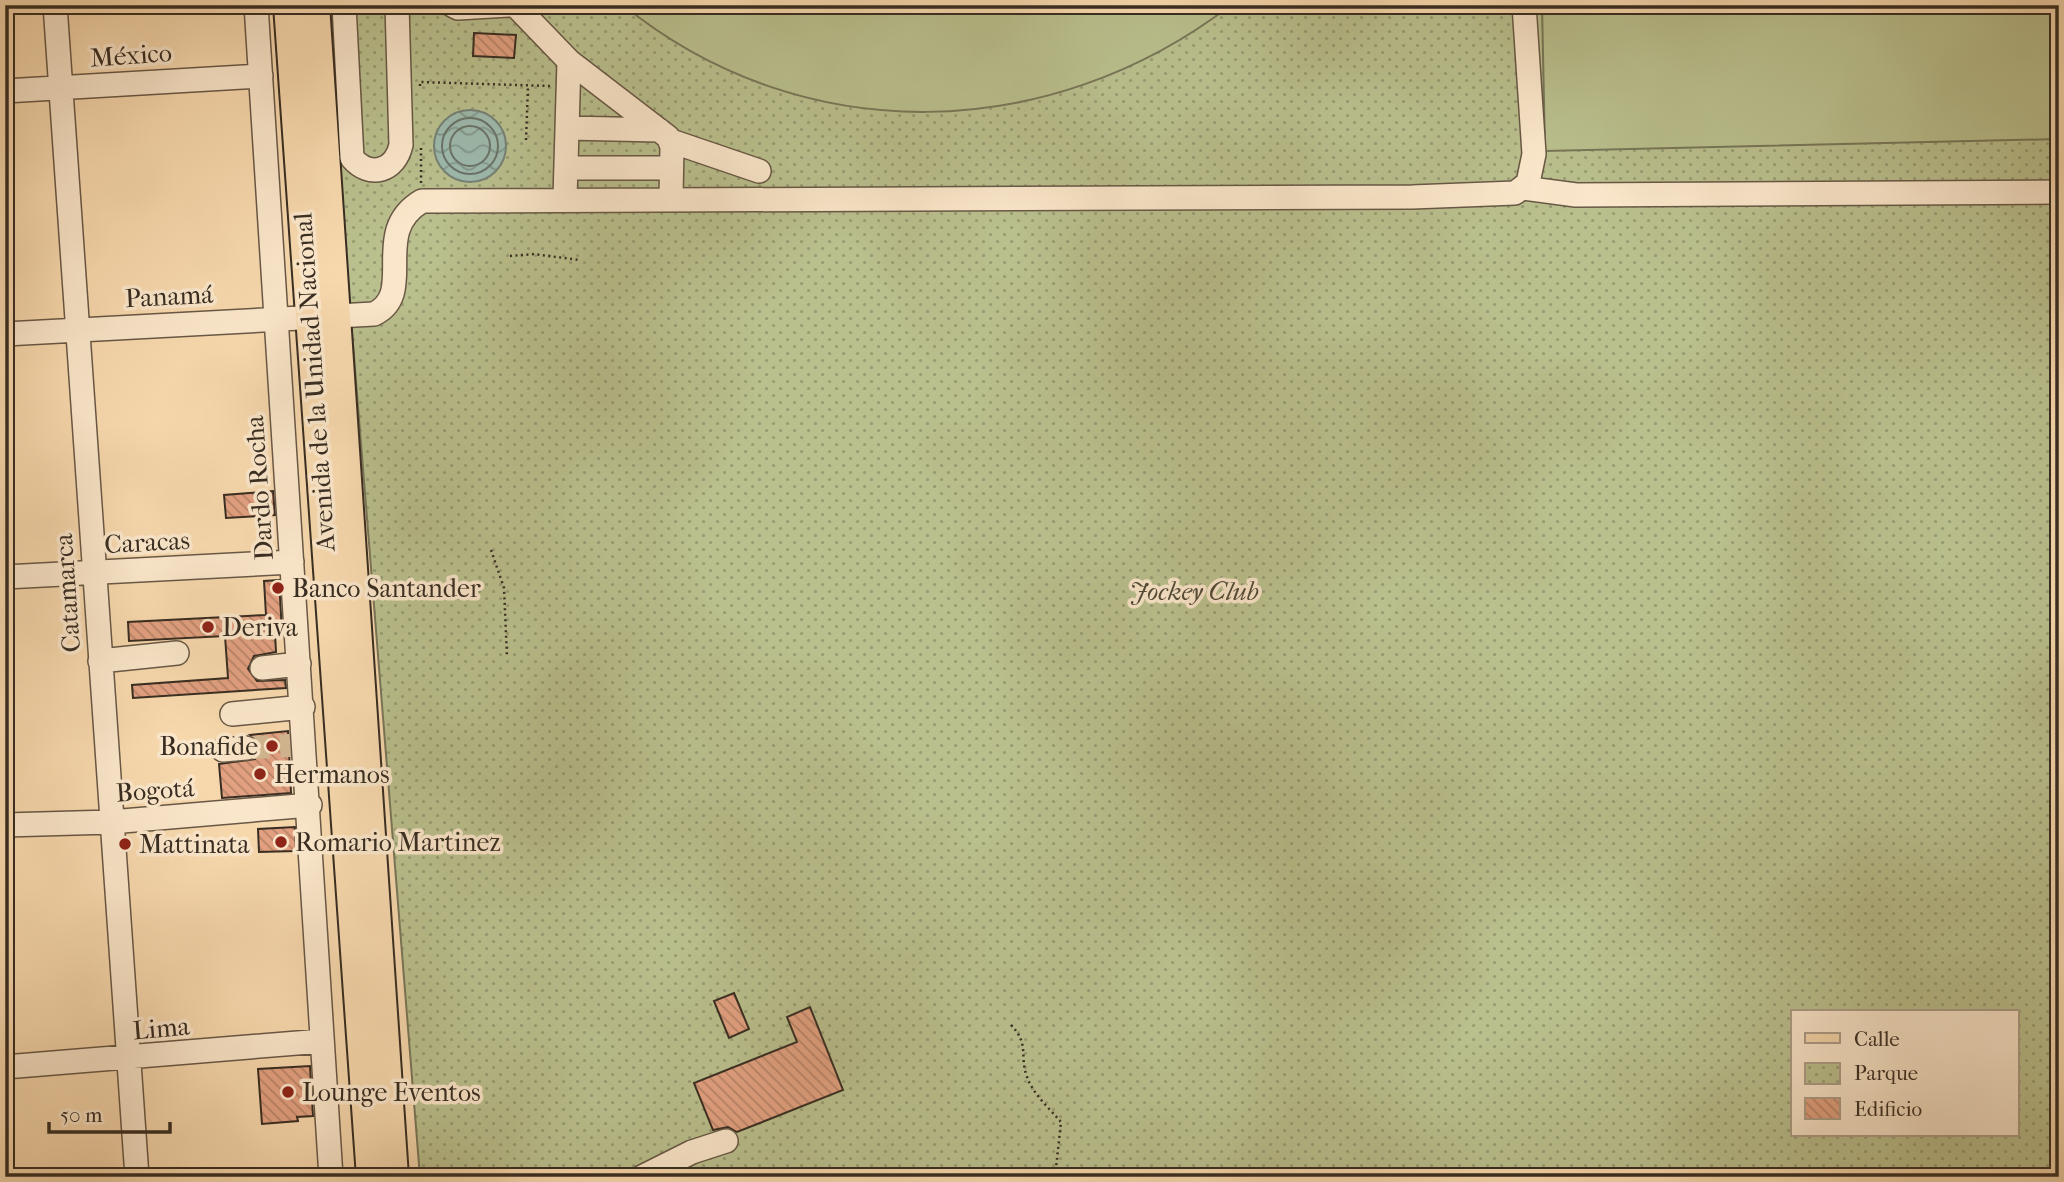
<svg xmlns="http://www.w3.org/2000/svg" width="2064" height="1182" viewBox="0 0 2064 1182" font-family="'IM FELL French Canon',serif">
  <style>
    .park { fill: url(#park-dots); stroke: #787658; stroke-width: 2; fill-rule: evenodd }
    .pitch { fill: #b9bf8d; stroke: #787658; stroke-width: 2 }
    .water { fill: url(#water-waves); stroke: #758175; stroke-width: 2 }
    .lines { fill: none; stroke-linecap: round; stroke-linejoin: round }
    .shore { stroke: #6a7367; stroke-width: 2 }
    .building { fill: url(#building-back-hatch); stroke: #382d22; stroke-width: 2 }
    .minor-tunnel { stroke: #d1b691; stroke-width: 23; stroke-dasharray: 23 11; stroke-linecap: butt }
    .minor-casing { stroke: #685845; stroke-width: 26 }
    .major-casing { stroke: #382d22; stroke-width: 32 }
    .path { stroke: #382d22; stroke-width: 2.5; stroke-dasharray: 2 3.5; stroke-linecap: butt }
    .minor { stroke: #fae6ca; stroke-width: 23 }
    .major { stroke: #f7d8ad; stroke-width: 28 }
    .poi-dot { fill: #8f2418; stroke: #fae6ca; stroke-width: 2.5 }
    .labels { text-anchor: middle; stroke-width: 7; stroke-linejoin: round; paint-order: stroke }
    .street-label { font-size: 26px; fill: #382d22; stroke: #fae6ca }
    .poi-label { font-size: 26px; fill: #382d22; stroke: #fae6ca; text-anchor: start }
    .park-label { font-size: 26px; font-style: italic; fill: #524a37; stroke: #fae6ca }
  </style>
  <defs>
    <pattern id="park-dots" width="8" height="8" patternUnits="userSpaceOnUse" patternTransform="scale(1.75)"><rect width="8" height="8" fill="#b9bf8d"/><path d="M2 2h.1M6 6h.1" fill="none" stroke="#979c73" stroke-width="1.8" stroke-linecap="round"/></pattern>
    <pattern id="water-waves" width="16" height="10" patternUnits="userSpaceOnUse" patternTransform="scale(1.75)"><rect width="16" height="10" fill="#9db9ac"/><path d="M0 5q4-4 8 0t8 0" fill="none" stroke="#81978c"/></pattern>
    <pattern id="building-back-hatch" width="6" height="6" patternUnits="userSpaceOnUse" patternTransform="scale(1.75)"><rect width="6" height="6" fill="#e3a181"/><path d="M-1 5l2 2M0 0l6 6M5-1l2 2" fill="none" stroke="#b98469"/></pattern>
  </defs>
  <rect width="100%" height="100%" fill="#f7d8ad"/>
  <filter id="stains"><feTurbulence type="fractalNoise" baseFrequency=".00286" numOctaves="4"/><feColorMatrix values="0 0 0 0 .2 0 0 0 0 .09 0 0 0 0 .02 0 0 0 .5 -.17"/></filter>
  <radialGradient id="worn" r=".72"><stop offset=".6" stop-color="#630" stop-opacity="0"/><stop offset="1" stop-color="#630" stop-opacity=".3"/></radialGradient>
  <path class="park" d="M 329,5 L 2059,5 L 2059,1177 L 420,1177 L 341,195 ZM 1793,1012 L 2017,1012 L 2017,1135 L 1793,1135 Z"/>
  <path class="pitch" d="M 623,5 L 1231,5 C 1050,144 803,151 623,5 Z
    M 1542,5 L 2059,5 L 2059,139 L 1545,151 Z"/>
  <path class="water" d="M434 146a36 36 0 1 1 72 0a36 36 0 1 1-72 0Z"/>
  <g class="lines">
    <path class="shore" d="M442 146a28 28 0 1 1 56 0a28 28 0 1 1-56 0Z
      M450 146a20 20 0 1 1 40 0a20 20 0 1 1-40 0Z"/>
  </g>
  <path class="building" d="M 474,33 L 516,35 L 514,58 L 473,56 Z
    M 273,491 L 275,515 L 226,518 L 224,495 Z
    M 279,580 L 282,632 L 275,633 L 276,652 L 254,656 L 248,669 L 257,681 L 285,680 L 286,688 L 133,698 L 132,685 L 228,678 L 225,636 L 129,641 L 128,622 L 266,615 L 264,581 Z
    M 288,731 L 291,793 L 222,798 L 219,764 L 255,759 L 260,746 L 250,735 Z
    M 295,827 L 296,851 L 259,852 L 258,829 Z
    M 734,993 L 749,1029 L 729,1038 L 714,1001 Z
    M 810,1007 L 843,1090 L 737,1132 L 728,1127 L 713,1130 L 694,1083 L 797,1042 L 787,1017 Z
    M 310,1066 L 313,1116 L 297,1117 L 298,1121 L 262,1124 L 258,1069 Z"/>
  <g class="lines">
    <path class="minor-tunnel" d="M 246,748 L 297,745"/>
    <g class="minor-casing">
      <path id="minor" d="M 55,5 L 137,1177
        M 256,5 L 331,1177
        M 344,5 L 352,158 C 370,179 395,171 401,145 L 397,5
        M 452,5 L 458,8 L 508,5
        M 515,5 L 569,61 L 565,198
        M 569,61 L 668,137 L 672,146 L 671,197
        M 5,91 L 261,76
        M 567,128 L 659,130
        M 671,141 L 759,171
        M 566,168 L 671,168
        M 1523,188 L 1576,195 L 2059,192
        M 5,334 L 374,314 C 418,293 369,232 422,201 L 1412,197 L 1515,193 L 1528,183 L 1534,154 L 1524,5
        M 5,577 L 292,562
        M 100,661 L 177,653
        M 262,668 L 299,664
        M 232,714 L 303,707
        M 223,750 L 246,748
        M 5,825 L 111,822 L 310,805
        M 5,1067 L 322,1041
        M 642,1177 L 692,1152 L 726,1141"/>
    </g>
    <g class="major-casing">
      <path id="major" d="M 288,5 L 371,1177
        M 315,5 L 394,1177"/>
    </g>
    <path class="path" d="M 420,86 L 420,82 L 550,86
      M 526,140 L 528,86
      M 421,148 L 421,184
      M 510,256 L 534,254 L 579,260
      M 491,550 L 504,588 L 507,657
      M 2050,913 L 2059,914
      M 1011,1025 C 1030,1045 1019,1055 1027,1077 C 1033,1094 1049,1108 1061,1122 L 1055,1177"/>
    <use href="#minor" class="minor"/>
    <use href="#major" class="major"/>
  </g>
  <g class="poi-dot">
    <circle cx="278" cy="588" r="7"/>
    <circle cx="208" cy="627" r="7"/>
    <circle cx="272" cy="746" r="7"/>
    <circle cx="260" cy="774" r="7"/>
    <circle cx="281" cy="842" r="7"/>
    <circle cx="125" cy="844" r="7"/>
    <circle cx="288" cy="1092" r="7"/>
  </g>
  <g class="labels">
    <g class="street-label">
      <text transform="translate(131 55) rotate(-4)" y="9">México</text>
      <text transform="translate(169 296) rotate(-3)" y="9">Panamá</text>
      <text transform="translate(314 382) rotate(-94)" y="9">Avenida de la Unidad Nacional</text>
      <text transform="translate(259 488) rotate(-94)" y="9">Dardo Rocha</text>
      <text transform="translate(147 542) rotate(-3)" y="9">Caracas</text>
      <text transform="translate(67 593) rotate(-94)" y="9">Catamarca</text>
      <text transform="translate(155 790) rotate(-4)" y="9">Bogotá</text>
      <text transform="translate(161 1028) rotate(-5)" y="9">Lima</text>
    </g>
    <g class="poi-label">
      <text x="292" y="597">Banco Santander</text>
      <text x="222" y="636">Deriva</text>
      <text x="258" y="755" text-anchor="end">Bonafide</text>
      <text x="274" y="783">Hermanos</text>
      <text x="295" y="851">Romario Martinez</text>
      <text x="139" y="853">Mattinata</text>
      <text x="302" y="1101">Lounge Eventos</text>
    </g>
    <g class="park-label">
      <text x="1194" y="600">Jockey Club</text>
    </g>
  </g>
  <rect width="2064" height="1182" fill="none" stroke="#f7d8ad" stroke-width="28"/>
  <rect x="7" y="7" width="2050" height="1168" fill="none" stroke="#382d22" stroke-width="3.5"/>
  <rect x="14" y="14" width="2036" height="1154" fill="none" stroke="#382d22" stroke-width="2"/>
  <rect x="1791" y="1010" width="228" height="126" fill="#fae6ca" stroke="#ac9c87" stroke-width="2"/>
  <rect x="1805" y="1033" width="35" height="10" fill="#f7d8ad" stroke="#ac9c87" stroke-width="2"/>
  <text x="1854" y="1046" font-size="21" fill="#382d22">Calle</text>
  <rect x="1805" y="1063" width="35" height="21" fill="url(#park-dots)" stroke="#ac9c87" stroke-width="2"/>
  <text x="1854" y="1080" font-size="21" fill="#382d22">Parque</text>
  <rect x="1805" y="1098" width="35" height="21" fill="url(#building-back-hatch)" stroke="#ac9c87" stroke-width="2"/>
  <text x="1854" y="1116" font-size="21" fill="#382d22">Edificio</text>
  <path d="M49 1122v10h121v-10" fill="none" stroke="#382d22" stroke-width="3.5"/>
  <text x="60" y="1122" font-size="21" fill="#382d22" stroke="#fae6ca" stroke-width="5" paint-order="stroke">50 m</text>
  <rect width="100%" height="100%" filter="url(#stains)"/>
  <rect width="100%" height="100%" fill="url(#worn)"/>
</svg>
